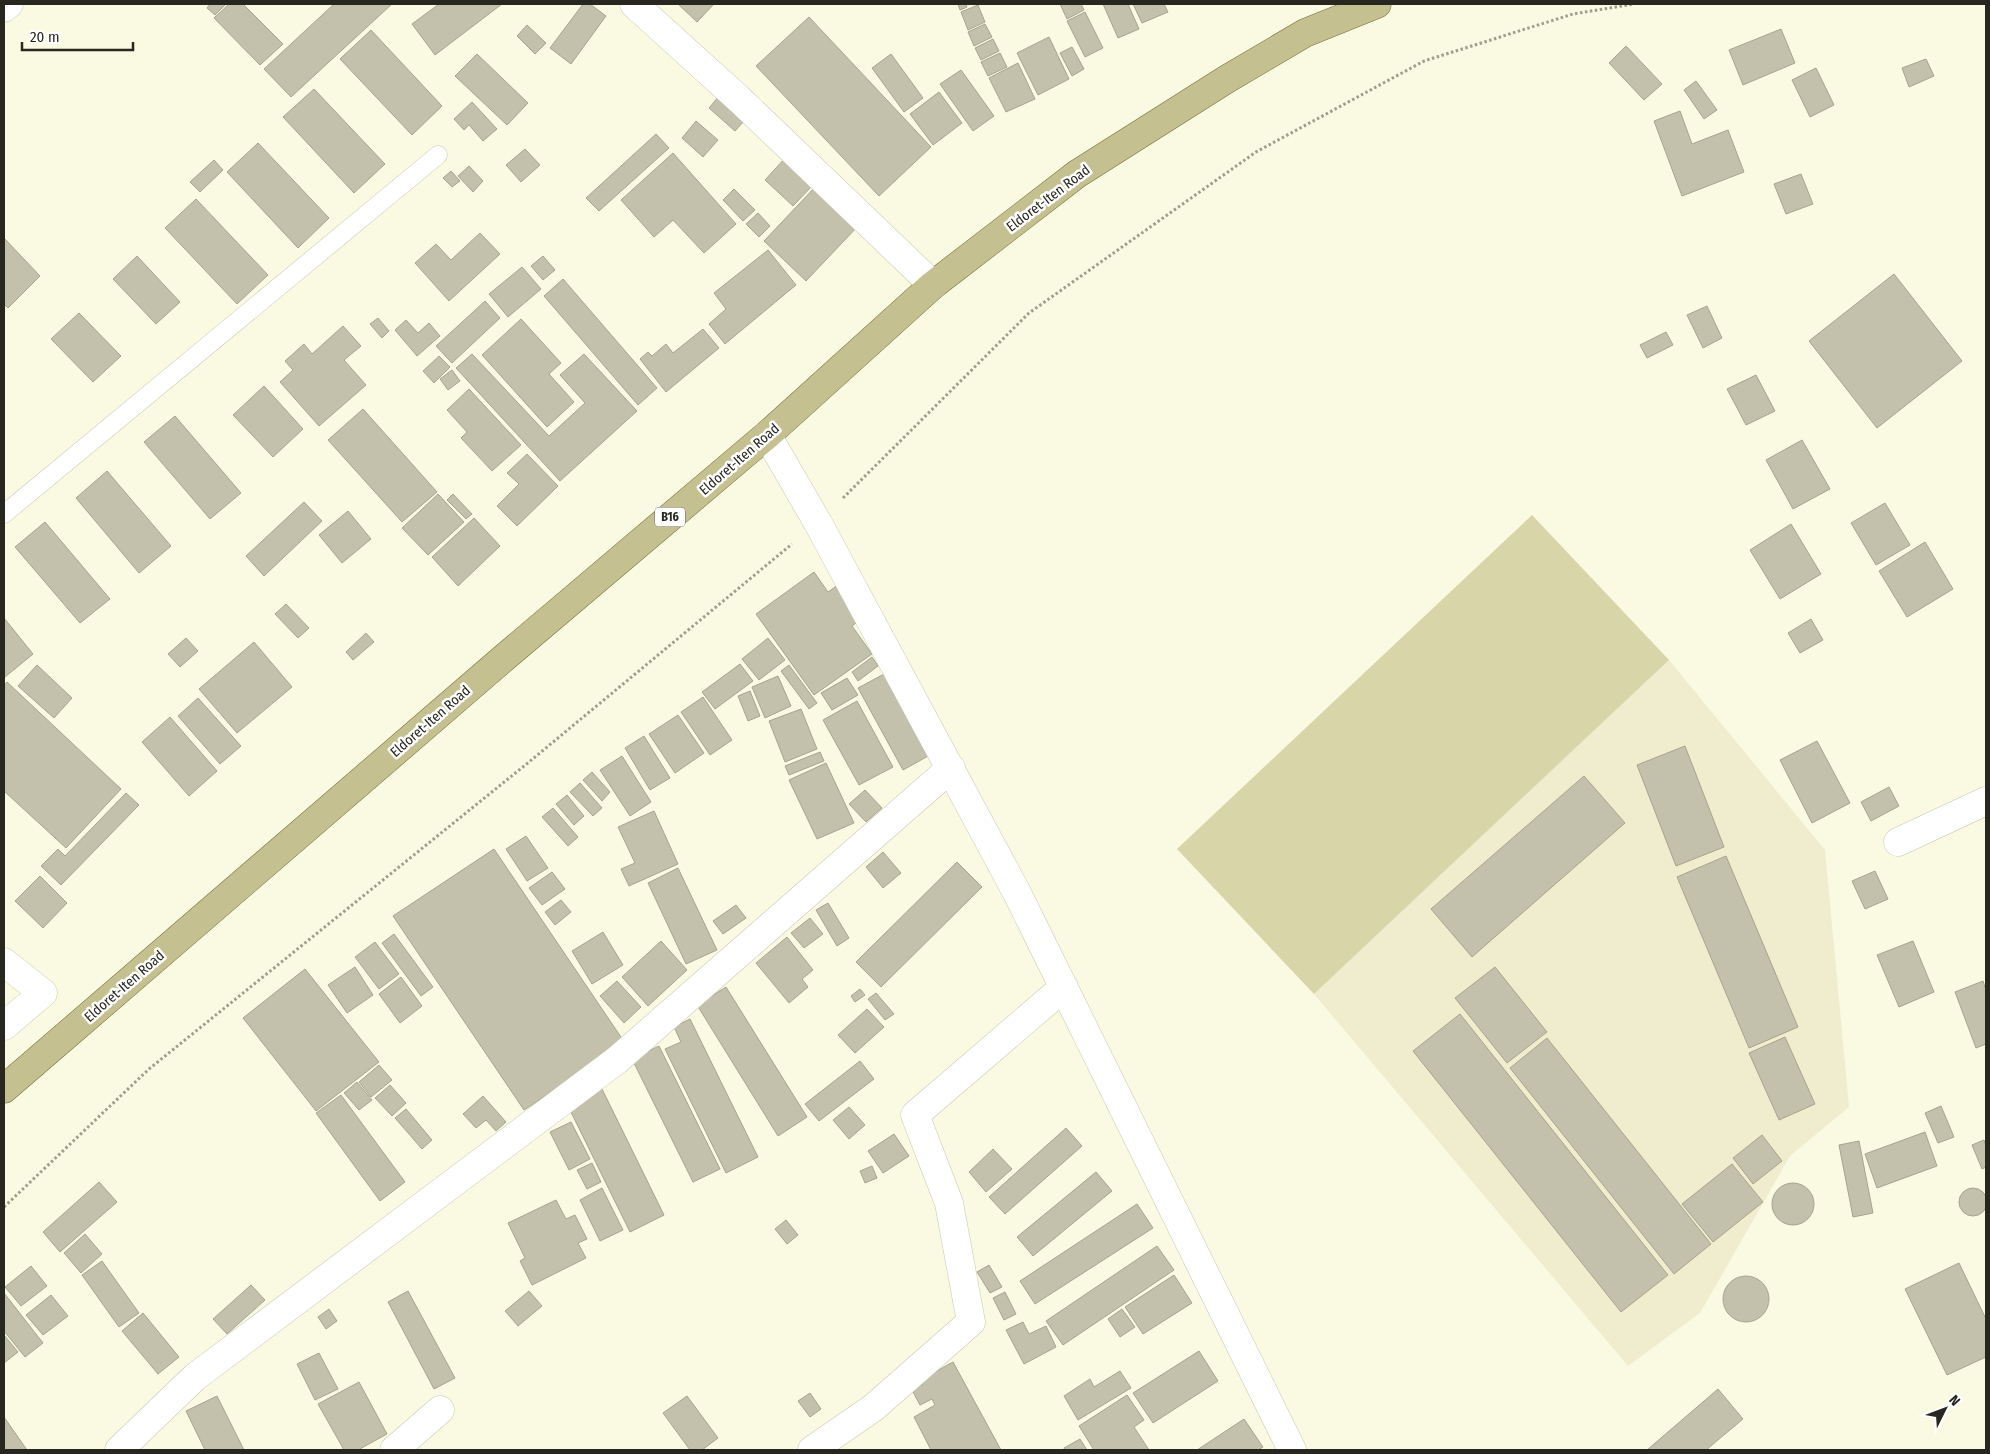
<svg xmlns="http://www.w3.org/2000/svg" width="1990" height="1454" viewBox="0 0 1990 1454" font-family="'Fira Sans Condensed',sans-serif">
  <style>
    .built { fill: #efedce }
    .green { fill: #d8d5a8 }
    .building { fill: #c3c1ab; stroke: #a5a48e }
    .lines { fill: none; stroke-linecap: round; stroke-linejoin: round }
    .lane-casing { stroke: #c9c8b2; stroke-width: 19 }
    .street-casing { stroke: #c9c8b2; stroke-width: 29 }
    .primary-casing { stroke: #746f37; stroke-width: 29 }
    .path { stroke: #9f9e8d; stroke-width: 3; stroke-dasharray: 2.5 2.5; stroke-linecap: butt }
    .lane { stroke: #fff; stroke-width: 18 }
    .street { stroke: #fff; stroke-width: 28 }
    .primary { stroke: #c4c08f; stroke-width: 28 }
    .labels { text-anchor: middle; stroke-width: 5; stroke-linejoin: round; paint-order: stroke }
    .shield { fill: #fff; stroke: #686862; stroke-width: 1 }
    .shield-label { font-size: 12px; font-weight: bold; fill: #28271f }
    .street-label { font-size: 14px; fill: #28271f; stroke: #fff }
  </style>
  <rect width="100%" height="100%" fill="#faf9e2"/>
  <path class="built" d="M 1669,660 L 1825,850 L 1849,1107 L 1790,1156 L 1700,1313 L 1628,1366 L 1314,994 Z"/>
  <path class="green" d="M 1532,515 L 1669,660 L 1314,994 L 1177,849 Z"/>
  <path class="building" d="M 210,4 L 226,4 L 215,15 L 207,8 Z
    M 229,4 L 243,4 L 283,44 L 260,65 L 214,18 Z
    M 334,4 L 392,4 L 291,97 L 264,69 Z
    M 439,4 L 502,4 L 435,55 L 412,24 Z
    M 583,4 L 590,4 L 606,16 L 571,64 L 550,48 Z
    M 678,4 L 714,4 L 697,22 Z
    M 958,4 L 966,4 L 967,7 L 960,10 Z
    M 1060,4 L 1081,4 L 1084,10 L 1067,19 Z
    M 1103,4 L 1128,4 L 1139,29 L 1118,38 Z
    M 1133,4 L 1164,4 L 1168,12 L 1142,23 Z
    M 978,5 L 985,22 L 968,30 L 961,12 Z
    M 1085,12 L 1103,48 L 1085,57 L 1067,21 Z
    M 809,17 L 931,147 L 879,196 L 756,66 Z
    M 985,24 L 992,37 L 974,46 L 968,32 Z
    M 527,25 L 546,43 L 535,54 L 517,36 Z
    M 1781,29 L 1795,63 L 1743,85 L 1729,50 Z
    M 371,30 L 442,106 L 412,135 L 340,59 Z
    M 1049,37 L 1069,79 L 1038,95 L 1017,53 Z
    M 993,39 L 999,51 L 981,60 L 975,48 Z
    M 1626,46 L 1662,84 L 1644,100 L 1609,63 Z
    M 1072,47 L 1084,69 L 1072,76 L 1060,53 Z
    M 1000,53 L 1007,67 L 988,76 L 981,62 Z
    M 477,54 L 528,103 L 507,125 L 455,76 Z
    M 891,54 L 923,98 L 904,112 L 872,68 Z
    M 1926,59 L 1934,76 L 1909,87 L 1902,68 Z
    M 1018,63 L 1035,99 L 1006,112 L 989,78 Z
    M 1816,68 L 1834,105 L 1810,117 L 1792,80 Z
    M 961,70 L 994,116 L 973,131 L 940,84 Z
    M 1696,81 L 1717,110 L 1704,119 L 1684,90 Z
    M 314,89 L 385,164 L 354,193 L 283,117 Z
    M 939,92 L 962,123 L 933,145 L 910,114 Z
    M 719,96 L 745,120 L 735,131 L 709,108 Z
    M 472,102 L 497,129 L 483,141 L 469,125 L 464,130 L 454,119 Z
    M 1680,111 L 1692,144 L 1728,130 L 1744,172 L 1682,196 L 1654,121 Z
    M 696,121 L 718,140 L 703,157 L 682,138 Z
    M 656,134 L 669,148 L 599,211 L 586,198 Z
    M 258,143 L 329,218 L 298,248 L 227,172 Z
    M 525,149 L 540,165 L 521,182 L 506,165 Z
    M 673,153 L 736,224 L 704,253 L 673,220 L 654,237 L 621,200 Z
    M 786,157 L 814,184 L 793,206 L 765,180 Z
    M 214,160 L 223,170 L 200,192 L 190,182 Z
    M 469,166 L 483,181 L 473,192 L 458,176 Z
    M 451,171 L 460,181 L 452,187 L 443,178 Z
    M 1801,174 L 1813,204 L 1786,214 L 1774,184 Z
    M 816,186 L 858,226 L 806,281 L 764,241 Z
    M 734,189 L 755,210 L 743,221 L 723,200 Z
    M 196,199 L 268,275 L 237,304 L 165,228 Z
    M 758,213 L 770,226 L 759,237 L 746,224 Z
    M 480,233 L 500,254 L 449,301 L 415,263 L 436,244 L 451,260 Z
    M 4,238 L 40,276 L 8,308 L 4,304 Z
    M 768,250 L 796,285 L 725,344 L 709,324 L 726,309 L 714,293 Z
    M 137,256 L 180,302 L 156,324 L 113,279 Z
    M 543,256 L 555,270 L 543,280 L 531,266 Z
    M 522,267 L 541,289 L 508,317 L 489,294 Z
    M 1894,274 L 1962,361 L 1877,428 L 1809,341 Z
    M 563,279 L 657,388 L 638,405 L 544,296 Z
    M 485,301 L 500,318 L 452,363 L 436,346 Z
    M 1707,306 L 1722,338 L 1703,348 L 1687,315 Z
    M 79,313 L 121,356 L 93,382 L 51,339 Z
    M 378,318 L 389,331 L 382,338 L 370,324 Z
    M 521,319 L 561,363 L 549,374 L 574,402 L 547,427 L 482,355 Z
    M 406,320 L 418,333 L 429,323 L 440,336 L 417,356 L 395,330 Z
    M 343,326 L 361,346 L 344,360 L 366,385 L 319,426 L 280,382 L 293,370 L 285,361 L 304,344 L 312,354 Z
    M 703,329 L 719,348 L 666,392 L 640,359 L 648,352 L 652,356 L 666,344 L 673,353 Z
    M 1666,332 L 1673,345 L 1647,358 L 1640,345 Z
    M 472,354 L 549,436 L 585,403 L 560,375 L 584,354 L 637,411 L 560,481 L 456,368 Z
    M 439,356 L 450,367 L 434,383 L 423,371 Z
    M 452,370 L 460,381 L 448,390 L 440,379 Z
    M 1756,375 L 1775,411 L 1746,425 L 1727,389 Z
    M 264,386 L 303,429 L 273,457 L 233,415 Z
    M 469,389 L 521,445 L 492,471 L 461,438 L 467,432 L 447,410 Z
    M 363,409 L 437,492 L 402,522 L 328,440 Z
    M 175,416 L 241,493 L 210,519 L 144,442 Z
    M 1802,440 L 1830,489 L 1793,509 L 1766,460 Z
    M 527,454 L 558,486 L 517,526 L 497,506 L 519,484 L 507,473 Z
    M 107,471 L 171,546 L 139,573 L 76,498 Z
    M 438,494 L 464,522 L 428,555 L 402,528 Z
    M 453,494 L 472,514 L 466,519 L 447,500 Z
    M 304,502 L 322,521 L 264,576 L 246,556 Z
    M 1885,503 L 1910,545 L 1876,565 L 1851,523 Z
    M 348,511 L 371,539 L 342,563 L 319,535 Z
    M 474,518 L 500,546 L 458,586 L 432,557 Z
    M 45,522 L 110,599 L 80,623 L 15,547 Z
    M 1791,524 L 1821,574 L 1780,599 L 1750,550 Z
    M 1925,542 L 1953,589 L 1907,617 L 1879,571 Z
    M 814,572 L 828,592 L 838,585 L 863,618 L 852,626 L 872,654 L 814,695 L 756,614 Z
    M 286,604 L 309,628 L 298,638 L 275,614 Z
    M 4,618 L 33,654 L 5,677 L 4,675 Z
    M 1811,619 L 1823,640 L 1800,653 L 1788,633 Z
    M 366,633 L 374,642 L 353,660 L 346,652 Z
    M 186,638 L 198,651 L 180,667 L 168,654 Z
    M 768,638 L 785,660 L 759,680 L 742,659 Z
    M 254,642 L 292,687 L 237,733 L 199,689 Z
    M 872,657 L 878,666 L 858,681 L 852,672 Z
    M 740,664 L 753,681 L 715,709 L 702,692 Z
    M 37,665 L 72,698 L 54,718 L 18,686 Z
    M 789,665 L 817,703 L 809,709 L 781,671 Z
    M 886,673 L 930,755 L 903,770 L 858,688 Z
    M 778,676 L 791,706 L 765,718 L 752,687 Z
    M 847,678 L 858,695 L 832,710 L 821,693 Z
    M 7,682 L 121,789 L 66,848 L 4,791 L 4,686 Z
    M 750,691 L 760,716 L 748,721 L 738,696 Z
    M 703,697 L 732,740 L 710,755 L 681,712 Z
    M 198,698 L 241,746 L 220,764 L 178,716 Z
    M 857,701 L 893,767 L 859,785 L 823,720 Z
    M 801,709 L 817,749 L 785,762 L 769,721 Z
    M 678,715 L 704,753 L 675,773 L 649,734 Z
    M 170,717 L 217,771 L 189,796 L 142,742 Z
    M 644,736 L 670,778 L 650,790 L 625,748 Z
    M 1817,741 L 1850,803 L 1812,823 L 1780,760 Z
    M 1685,746 L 1724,847 L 1676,866 L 1637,765 Z
    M 820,752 L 824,761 L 789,775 L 785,766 Z
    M 622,756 L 651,802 L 630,816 L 600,770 Z
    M 826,763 L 854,823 L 817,839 L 789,780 Z
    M 592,772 L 610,792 L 602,801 L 583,780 Z
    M 1584,776 L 1625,823 L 1472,957 L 1431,909 Z
    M 580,783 L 602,808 L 593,816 L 570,792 Z
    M 1889,787 L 1899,806 L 1871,821 L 1861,802 Z
    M 865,790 L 882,808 L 866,822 L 849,804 Z
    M 126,793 L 139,805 L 61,885 L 41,866 L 58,849 L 65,856 Z
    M 567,795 L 584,816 L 574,825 L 556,804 Z
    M 553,808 L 578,837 L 568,846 L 542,817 Z
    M 654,811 L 678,864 L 629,886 L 621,869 L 635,863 L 618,827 Z
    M 526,836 L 548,868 L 527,881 L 506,849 Z
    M 494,849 L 625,1043 L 524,1110 L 393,916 Z
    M 883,852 L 901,873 L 883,888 L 866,867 Z
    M 1726,856 L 1798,1027 L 1749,1048 L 1677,877 Z
    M 957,862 L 982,887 L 881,987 L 856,962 Z
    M 678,868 L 717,950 L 686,964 L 648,883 Z
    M 1875,871 L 1888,899 L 1865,909 L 1852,881 Z
    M 552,872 L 565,889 L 542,905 L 529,888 Z
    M 40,876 L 67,903 L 43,928 L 15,901 Z
    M 561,900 L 571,912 L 555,925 L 545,912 Z
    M 828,903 L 849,938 L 837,946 L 816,910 Z
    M 736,905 L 746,918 L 723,934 L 713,921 Z
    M 810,918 L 823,934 L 804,948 L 791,933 Z
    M 603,932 L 623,965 L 592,984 L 572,951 Z
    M 394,934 L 433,987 L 421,996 L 382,943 Z
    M 787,937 L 813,970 L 802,979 L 808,987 L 789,1003 L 756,963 Z
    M 661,941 L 687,970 L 648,1006 L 622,977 Z
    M 1913,941 L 1934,992 L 1899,1007 L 1877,955 Z
    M 375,942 L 399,974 L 379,989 L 355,957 Z
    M 355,967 L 373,995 L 347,1013 L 328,985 Z
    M 1495,967 L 1547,1032 L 1507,1063 L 1455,998 Z
    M 305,969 L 379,1062 L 316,1111 L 243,1018 Z
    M 401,977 L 422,1006 L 400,1023 L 379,994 Z
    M 617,981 L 641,1007 L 624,1023 L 600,996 Z
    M 1983,981 L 1986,990 L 1986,1044 L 1976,1048 L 1955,992 Z
    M 726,987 L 807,1117 L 778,1136 L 697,1005 Z
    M 860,989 L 865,995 L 855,1002 L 851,996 Z
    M 876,993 L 894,1014 L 885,1020 L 868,999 Z
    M 867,1009 L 884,1027 L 855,1053 L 838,1035 Z
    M 1460,1014 L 1668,1275 L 1621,1312 L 1413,1051 Z
    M 690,1019 L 758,1157 L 726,1173 L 665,1049 L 681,1042 L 674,1027 Z
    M 1785,1037 L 1815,1104 L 1779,1120 L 1749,1053 Z
    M 1547,1038 L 1711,1244 L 1674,1274 L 1510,1068 Z
    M 659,1046 L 720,1169 L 693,1182 L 632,1059 Z
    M 860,1061 L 874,1079 L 819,1121 L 805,1104 Z
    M 379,1065 L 392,1080 L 371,1097 L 359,1082 Z
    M 357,1082 L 372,1100 L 359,1110 L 344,1093 Z
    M 390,1085 L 406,1103 L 392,1116 L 375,1098 Z
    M 602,1089 L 664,1215 L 630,1232 L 568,1106 Z
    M 341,1095 L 405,1182 L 380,1201 L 316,1113 Z
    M 483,1096 L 506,1122 L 496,1131 L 486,1120 L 476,1128 L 463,1114 Z
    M 1941,1106 L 1954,1137 L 1938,1143 L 1925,1113 Z
    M 849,1107 L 865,1125 L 849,1139 L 833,1120 Z
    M 406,1109 L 432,1140 L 422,1149 L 395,1118 Z
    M 571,1122 L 590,1159 L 569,1170 L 550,1132 Z
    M 1066,1128 L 1082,1146 L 1005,1214 L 989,1197 Z
    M 1925,1132 L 1937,1166 L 1877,1188 L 1865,1154 Z
    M 894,1134 L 909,1156 L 883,1173 L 868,1151 Z
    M 1762,1135 L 1782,1161 L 1753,1184 L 1733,1158 Z
    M 1984,1140 L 1986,1146 L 1986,1167 L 1982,1169 L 1972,1145 Z
    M 1859,1141 L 1873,1213 L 1853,1217 L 1839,1145 Z
    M 993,1149 L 1012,1169 L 986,1192 L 969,1172 Z
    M 592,1163 L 601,1182 L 587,1189 L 577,1170 Z
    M 1732,1164 L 1763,1202 L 1713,1242 L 1682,1204 Z
    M 872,1166 L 877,1178 L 865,1183 L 860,1171 Z
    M 1096,1172 L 1112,1191 L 1033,1256 L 1017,1237 Z
    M 99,1182 L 117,1202 L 60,1252 L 43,1232 Z
    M1772 1204a21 21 0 1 1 42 0a21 21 0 1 1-42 0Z
    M1959 1202a14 14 0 1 1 28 0a14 14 0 1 1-28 0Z
    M 602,1188 L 623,1230 L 600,1241 L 580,1200 Z
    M 556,1200 L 566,1219 L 575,1215 L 587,1239 L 578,1243 L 586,1258 L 532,1285 L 520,1261 L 525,1258 L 508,1223 Z
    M 1137,1204 L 1153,1228 L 1035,1304 L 1020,1281 Z
    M 786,1220 L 798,1235 L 787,1244 L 775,1229 Z
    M 85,1234 L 102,1254 L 81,1273 L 64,1253 Z
    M 1157,1246 L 1174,1270 L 1063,1345 L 1046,1321 Z
    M 102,1261 L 139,1313 L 119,1327 L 82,1275 Z
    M 1959,1263 L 1986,1319 L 1986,1357 L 1947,1375 L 1905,1289 Z
    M 989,1265 L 1002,1287 L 990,1293 L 977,1272 Z
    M 31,1266 L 47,1286 L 21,1306 L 5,1287 Z
    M 1174,1275 L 1192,1303 L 1143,1334 L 1125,1307 Z
    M1723 1299a23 23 0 1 1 46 0a23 23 0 1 1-46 0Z
    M 251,1285 L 265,1300 L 227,1334 L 213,1319 Z
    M 408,1291 L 455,1378 L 434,1389 L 388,1302 Z
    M 529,1291 L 542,1306 L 518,1326 L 505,1311 Z
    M 1005,1292 L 1016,1314 L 1004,1320 L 993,1298 Z
    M 4,1293 L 43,1343 L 25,1357 L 4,1331 Z
    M 51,1295 L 68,1316 L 43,1335 L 26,1315 Z
    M 329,1309 L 337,1321 L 326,1329 L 318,1317 Z
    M 1122,1309 L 1135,1327 L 1120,1337 L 1108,1319 Z
    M 143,1313 L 179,1357 L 158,1374 L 122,1331 Z
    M 1023,1322 L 1029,1334 L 1046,1326 L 1056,1347 L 1024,1364 L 1006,1330 Z
    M 4,1335 L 18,1352 L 4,1363 Z
    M 1199,1351 L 1218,1381 L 1153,1423 L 1133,1393 Z
    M 319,1353 L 338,1389 L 315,1400 L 297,1364 Z
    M 953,1362 L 1001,1450 L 931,1450 L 914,1417 L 935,1405 L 932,1399 L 920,1405 L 912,1390 L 923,1384 L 921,1380 Z
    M 1120,1371 L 1131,1388 L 1078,1420 L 1064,1396 L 1090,1379 L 1094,1387 Z
    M 359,1382 L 387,1434 L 358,1450 L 344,1450 L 318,1404 Z
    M 1718,1389 L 1743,1419 L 1706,1450 L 1647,1450 Z
    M 810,1393 L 821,1409 L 810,1417 L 798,1401 Z
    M 1127,1395 L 1144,1420 L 1134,1427 L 1149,1450 L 1094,1450 L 1079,1426 Z
    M 217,1396 L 244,1450 L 205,1450 L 186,1411 Z
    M 687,1396 L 718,1438 L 702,1450 L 690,1450 L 663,1413 Z
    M 4,1417 L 27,1450 L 4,1450 Z
    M 1244,1419 L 1263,1447 L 1258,1450 L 1197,1450 Z
    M 1080,1439 L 1087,1450 L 1065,1450 L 1064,1448 Z"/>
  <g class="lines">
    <g class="lane-casing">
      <path id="lane" d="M 4,514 L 438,155"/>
    </g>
    <g class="street-casing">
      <path id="street" d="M 634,4 L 740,100 L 933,285
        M 4,8 L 9,4
        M 767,435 L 818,523 L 1017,893 L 1292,1450
        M 1898,842 L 1986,801
        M 4,962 L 43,993 L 4,1026
        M 119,1450 L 195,1377 L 617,1060 L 951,768
        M 394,1450 L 440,1410
        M 812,1450 L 873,1408 L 971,1322 L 949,1203 L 915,1115 L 1064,987"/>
    </g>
    <g class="primary-casing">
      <path id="primary" d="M 4,1089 L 505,657 L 767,435 L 933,285 L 1077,174 L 1227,79 L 1305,33 L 1377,4"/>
    </g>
    <path class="path" d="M 843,498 L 1029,313 L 1256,152 L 1424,61 L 1573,14 L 1634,4
      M 4,1207 L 149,1069 L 529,762 L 792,544"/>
    <use href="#lane" class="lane"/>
    <use href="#street" class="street"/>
    <use href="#primary" class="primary"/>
  </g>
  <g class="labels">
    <rect class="shield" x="655" y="507.5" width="30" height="19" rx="4"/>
    <g class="shield-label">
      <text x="670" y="521">B16</text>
    </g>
    <g class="street-label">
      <text transform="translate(1048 198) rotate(-37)" y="5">Eldoret-Iten Road</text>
      <text transform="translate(739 459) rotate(-41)" y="5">Eldoret-Iten Road</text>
      <text transform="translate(430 721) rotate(-41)" y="5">Eldoret-Iten Road</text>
      <text transform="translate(124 986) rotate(-41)" y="5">Eldoret-Iten Road</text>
    </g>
  </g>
  <rect width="1990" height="1454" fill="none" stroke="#28271f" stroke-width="10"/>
  <g transform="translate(1945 1409) rotate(48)" stroke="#ffffff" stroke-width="4" paint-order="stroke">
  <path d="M0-4L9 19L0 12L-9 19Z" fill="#28271f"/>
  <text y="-8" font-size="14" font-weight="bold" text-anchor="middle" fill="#28271f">N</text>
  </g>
  <path d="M22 42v8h111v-8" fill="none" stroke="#28271f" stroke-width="2.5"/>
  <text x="30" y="42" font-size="15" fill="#28271f" stroke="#ffffff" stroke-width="4" paint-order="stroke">20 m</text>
</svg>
